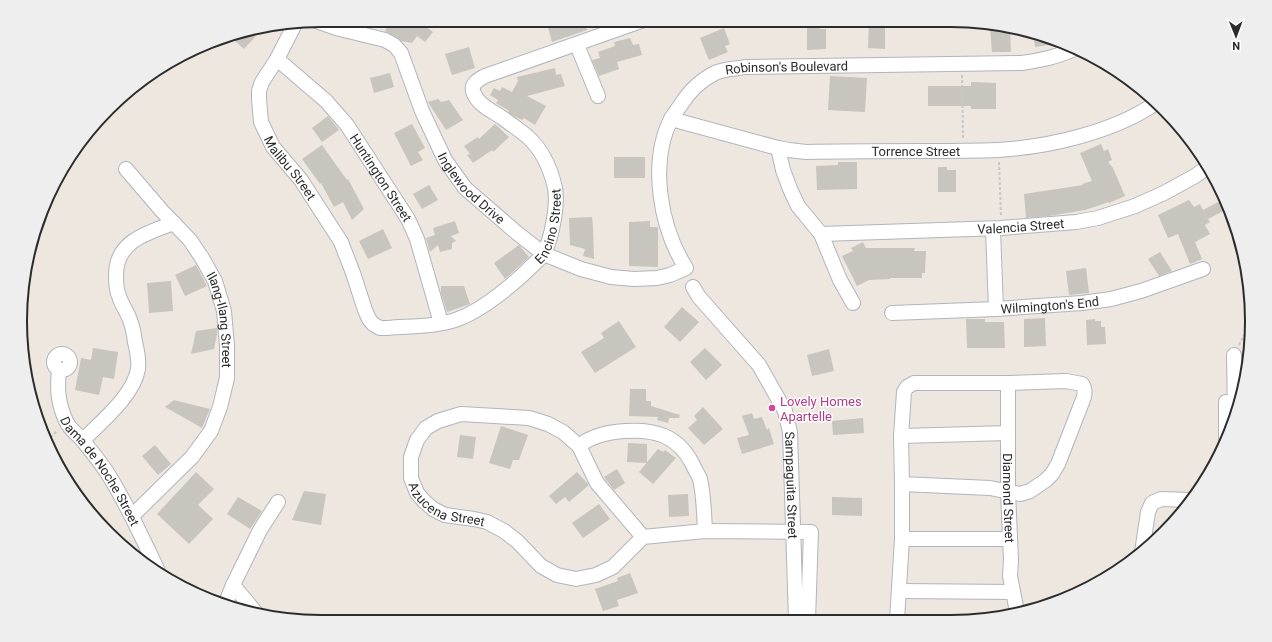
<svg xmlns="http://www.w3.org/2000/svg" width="1272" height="642" viewBox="0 0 1272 642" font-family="Roboto,sans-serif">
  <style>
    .building { fill: #c8c4be }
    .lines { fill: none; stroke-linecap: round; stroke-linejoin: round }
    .minor-casing { stroke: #b2b4be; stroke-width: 16 }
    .path { stroke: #c8c8c8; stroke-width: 2; stroke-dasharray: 3 2; stroke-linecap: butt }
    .minor { stroke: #fff; stroke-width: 14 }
    .hotel-dot { fill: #d1479c; stroke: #fff; stroke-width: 1.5 }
    .labels { text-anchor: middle; stroke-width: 3; stroke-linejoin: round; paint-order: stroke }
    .street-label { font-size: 13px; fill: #2c2c2c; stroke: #fff }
    .hotel-label { font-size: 13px; fill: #b23c85; stroke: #fff; text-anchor: start }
    .rim { fill: none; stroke: #2c2c2c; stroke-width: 2 }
  </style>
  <rect width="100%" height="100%" fill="#ede7df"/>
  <path class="building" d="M 391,20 L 418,20 L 433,32 L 425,42 L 417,36 L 412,43 L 401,41 L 398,38 L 385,31 Z
    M 561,20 L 584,20 L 587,30 L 552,42 L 547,24 Z
    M 807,20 L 821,20 L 820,29 L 826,29 L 826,49 L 807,50 Z
    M 869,21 L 885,21 L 885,49 L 868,48 Z
    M 724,28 L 730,44 L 725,46 L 728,52 L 709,60 L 700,38 Z
    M 990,28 L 1010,28 L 1011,52 L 992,52 Z
    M 251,32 L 256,36 L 244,49 L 228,35 Z
    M 1033,32 L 1062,43 L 1035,47 Z
    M 630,38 L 633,45 L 639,44 L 642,55 L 617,62 L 619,69 L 599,76 L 592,60 L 600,58 L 598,52 L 615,46 L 614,42 Z
    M 469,47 L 475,68 L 452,75 L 445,54 Z
    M 555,68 L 556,75 L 561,74 L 565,86 L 527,96 L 546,106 L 535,125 L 524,118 L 522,120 L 514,116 L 508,112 L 509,111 L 496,103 L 498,100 L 490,95 L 494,88 L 500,91 L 502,87 L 512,92 L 518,81 L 517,77 Z
    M 390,73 L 394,87 L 374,93 L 370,78 Z
    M 830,76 L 867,78 L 865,112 L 828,110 Z
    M 971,82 L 996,83 L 996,109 L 971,109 L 971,106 L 928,106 L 928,86 L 971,86 Z
    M 438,99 L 441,102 L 449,100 L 463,120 L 446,130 L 428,102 Z
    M 328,116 L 339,130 L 322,142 L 312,128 Z
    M 412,124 L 425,148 L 418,152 L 423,160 L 411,166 L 394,133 Z
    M 495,124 L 509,137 L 493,152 L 492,150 L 473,163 L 467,155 L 470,154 L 464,146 L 478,137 L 479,139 Z
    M 1101,144 L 1104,151 L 1108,149 L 1112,160 L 1108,162 L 1113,168 L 1125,196 L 1109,203 L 1109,202 L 1085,210 L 1049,216 L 1026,218 L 1024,194 L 1083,185 L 1082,184 L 1092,181 L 1080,153 Z
    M 322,145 L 347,180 L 348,179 L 364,209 L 352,220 L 343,202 L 334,207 L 321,183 L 320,184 L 302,159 Z
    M 614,157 L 645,157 L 645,178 L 614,178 Z
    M 838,162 L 857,162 L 857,189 L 817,190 L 816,166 L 838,165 Z
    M 938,167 L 947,167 L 947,170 L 956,170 L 956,192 L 938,192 Z
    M 429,185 L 438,200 L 422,209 L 413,194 Z
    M 1189,200 L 1194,207 L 1200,204 L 1203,210 L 1220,201 L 1225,210 L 1208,219 L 1210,222 L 1205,225 L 1210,234 L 1195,242 L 1202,259 L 1190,264 L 1178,234 L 1168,238 L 1158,215 Z
    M 592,217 L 593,227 L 594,259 L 583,256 L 585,249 L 570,245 L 569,218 Z
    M 455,221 L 459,233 L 451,236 L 456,241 L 452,243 L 452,249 L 440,252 L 438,245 L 430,252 L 426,238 L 435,235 L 433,228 Z
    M 650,221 L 650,227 L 658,227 L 658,267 L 629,266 L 629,222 Z
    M 383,229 L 392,248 L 368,259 L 359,241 Z
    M 863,242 L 866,248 L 915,248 L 914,251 L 926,251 L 925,273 L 922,273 L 922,278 L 890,278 L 890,279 L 869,280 L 857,286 L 842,256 L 853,251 L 851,248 Z
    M 519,245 L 529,257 L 505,279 L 494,263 Z
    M 1160,252 L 1172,271 L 1159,276 L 1148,259 Z
    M 196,265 L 207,286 L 185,296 L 175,275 Z
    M 1086,268 L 1089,293 L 1069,295 L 1066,271 Z
    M 171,281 L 173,311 L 149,313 L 147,283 Z
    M 441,286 L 464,286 L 470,304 L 447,312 L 441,293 Z
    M 682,307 L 699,322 L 680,342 L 664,327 Z
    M 1045,318 L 1046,346 L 1024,347 L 1024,319 Z
    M 966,319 L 985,319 L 985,322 L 1004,322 L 1005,348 L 967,348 Z
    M 1095,319 L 1095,321 L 1101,321 L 1101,327 L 1105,327 L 1106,344 L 1087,345 L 1086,320 Z
    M 619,321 L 636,347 L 595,373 L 581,352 L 604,338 L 601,333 Z
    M 217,328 L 217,334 L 214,349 L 191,354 L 196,331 Z
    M 93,348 L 118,352 L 114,379 L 103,377 L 99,395 L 75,390 L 81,358 L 91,360 Z
    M 705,348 L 722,365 L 706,380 L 690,362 Z
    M 829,349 L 834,371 L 812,376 L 807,355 Z
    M 630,389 L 646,389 L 646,401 L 651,401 L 651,406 L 680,415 L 679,418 L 669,418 L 668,423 L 657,420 L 658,417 L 629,416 Z
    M 174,400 L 210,409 L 202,428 L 165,407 Z
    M 703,407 L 723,429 L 704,445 L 688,428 L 697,420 L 694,416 Z
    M 752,413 L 754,419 L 762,417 L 767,430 L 769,428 L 774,444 L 742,454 L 737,438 L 749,435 L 742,416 Z
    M 863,418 L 864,433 L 833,435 L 832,421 Z
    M 501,426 L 528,435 L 519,460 L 513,460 L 510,469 L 489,463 Z
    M 460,435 L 476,437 L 473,459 L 457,457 Z
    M 628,443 L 647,444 L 647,463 L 627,462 Z
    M 155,445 L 171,464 L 158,475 L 142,456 Z
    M 658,449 L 663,452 L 665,450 L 676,458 L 653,484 L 639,472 Z
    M 617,469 L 625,483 L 614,490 L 604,477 Z
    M 196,472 L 214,489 L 198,505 L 213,519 L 189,544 L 157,514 Z
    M 577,472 L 589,485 L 569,502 L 565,497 L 556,504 L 549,496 Z
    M 304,491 L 326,494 L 321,525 L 292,520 Z
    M 688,494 L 689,516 L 669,517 L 668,495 Z
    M 238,497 L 262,511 L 250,529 L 227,514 Z
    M 832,497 L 862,498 L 862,516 L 832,515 Z
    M 599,504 L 610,519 L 583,538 L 572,523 Z
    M 630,573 L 638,593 L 617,600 L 619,606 L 603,611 L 595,589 L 618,581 L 617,578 Z"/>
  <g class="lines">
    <g class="minor-casing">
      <g id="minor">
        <path id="s1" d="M 316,21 L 336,28 L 385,40 L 394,45 L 401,53 L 422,111 L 445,160 L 465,188 L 517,233 L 544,254 L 581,269 L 611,277 L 634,279 L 657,278 L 670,275 L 686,268 C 660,227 649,163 671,119 C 674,114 677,110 680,106 C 688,93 701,80 715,73 C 724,69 735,69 745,67 L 1021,63 C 1043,60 1056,57 1077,48"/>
        <path id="s2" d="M 295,24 L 277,59 L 262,82 L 259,91 L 259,99 L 261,122 L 273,147 L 301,180 L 341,242 L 353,273 L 365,310 L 369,319 L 373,324 L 380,328 L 388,328 C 411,326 436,327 458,319 C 483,310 515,283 534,264 C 537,261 542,257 544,253 C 552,238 558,204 555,188 C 551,170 542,150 528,137 C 521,131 512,125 504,119 C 493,111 477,105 473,91 C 471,83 480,79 485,76 L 644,20"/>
        <path d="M 577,45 L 598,96"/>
        <path id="s3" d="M 277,59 L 326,101 L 347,125 L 408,219 L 417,239 L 441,323"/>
        <path id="s4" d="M 671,119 L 778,148 L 789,150 L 806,152 C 845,151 883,151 922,151 C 947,151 973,151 998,150 C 1049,147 1114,132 1156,103"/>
        <path d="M 778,148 L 783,170 L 790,189 L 798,206 L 821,234 L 840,280 L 853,303"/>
        <path id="s5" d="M 126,169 L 162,211 L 190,240 L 202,258 L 215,281 L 224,311 L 227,346 L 227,378 L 220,407 L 211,431 L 192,457 L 132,516"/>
        <path d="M 993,229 L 996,309"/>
        <path id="s6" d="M 821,234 L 1001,228 L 1076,222 L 1098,218 L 1135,206 L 1164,193 L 1195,176 L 1209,166"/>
        <path id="s7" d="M 693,287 L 699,297 L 759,365 L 785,411 L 790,432 L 796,620"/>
        <path id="s8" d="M 892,313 L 996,309 L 1082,303 L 1111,299 L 1141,291 L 1203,269"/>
        <circle cx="62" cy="362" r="8"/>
        <path d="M 1234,355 L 1235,416"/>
        <path id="s9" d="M 59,370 C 57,390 58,403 66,421 C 70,430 78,434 84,442 C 92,452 101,463 108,474 C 127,504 142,537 157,569"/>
        <path d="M 1066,381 L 1082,384 C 1085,388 1085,392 1084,397 L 1058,464 L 1052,474 L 1046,480 L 1030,491 L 1020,494 L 990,488 L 902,484 L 901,436 L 904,392 L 907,387 L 914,383 L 1008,383 Z"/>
        <path id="s10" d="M 1008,383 L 1008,492 L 1011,560 L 1010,576 L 1017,612"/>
        <path d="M 1226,402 L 1226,439"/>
        <path d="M 901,436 L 1008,433"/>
        <path d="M 83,440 C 101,422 134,395 138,369 C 139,361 137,350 135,342 C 134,333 132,324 128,315 C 125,309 121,303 119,296 C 116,290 116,282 116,275 C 116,241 147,233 174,223"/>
        <path d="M 579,446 C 591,436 609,432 625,431 C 654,429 677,435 692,463 C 694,468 698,474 700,479 C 704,496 704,514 705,531"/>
        <path id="s11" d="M 643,537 L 597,483 L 579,446 L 563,432 L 548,424 L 529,418 L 461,414 L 438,421 L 426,428 L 417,440 L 411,457 L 411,478 L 417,493 L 424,501 L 433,509 L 445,515 L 474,519 L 487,522 L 504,531 L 517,541 L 541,566 L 557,575 L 576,579 L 596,575 L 613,567 L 643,537 L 705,531 L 811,532 L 808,620"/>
        <path d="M 902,539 L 1010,539"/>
        <path d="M 1142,552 L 1148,512 L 1152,503 L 1161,499 L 1190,500"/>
        <path d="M 233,585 L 257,614"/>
        <path d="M 900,591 L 1013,592"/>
        <path d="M 225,605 L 233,585 L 260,530 L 278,502"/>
        <path d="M 897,620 L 902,539 L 902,484"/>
      </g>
    </g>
    <path class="path" d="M 962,75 L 963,139
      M 999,162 L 1001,217
      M 1239,345 L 1251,322
      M 47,441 L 58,430"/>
    <use href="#minor" class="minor"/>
  </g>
  <circle class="hotel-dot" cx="772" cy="408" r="4"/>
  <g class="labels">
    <g class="street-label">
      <text dy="5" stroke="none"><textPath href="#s1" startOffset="786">Robinson's Boulevard</textPath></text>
      <text dy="5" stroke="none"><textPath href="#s4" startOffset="249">Torrence Street</textPath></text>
      <text dy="5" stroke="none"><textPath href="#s2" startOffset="162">Malibu Street</textPath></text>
      <text dy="5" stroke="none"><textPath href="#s3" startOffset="159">Huntington Street</textPath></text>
      <text dy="5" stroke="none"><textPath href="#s1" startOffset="247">Inglewood Drive</textPath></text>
      <text dy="5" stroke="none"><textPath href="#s2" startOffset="564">Encino Street</textPath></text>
      <text dy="5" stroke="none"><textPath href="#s6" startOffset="200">Valencia Street</textPath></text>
      <text dy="5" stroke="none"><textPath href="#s8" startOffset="158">Wilmington's End</textPath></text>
      <text dy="5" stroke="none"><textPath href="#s5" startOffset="183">Ilang-Ilang Street</textPath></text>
      <text dy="5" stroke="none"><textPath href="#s9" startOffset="113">Dama de Noche Street</textPath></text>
      <text dy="5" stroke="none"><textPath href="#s7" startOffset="230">Sampaguita Street</textPath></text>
      <text dy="5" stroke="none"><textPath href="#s10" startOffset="115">Diamond Street</textPath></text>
      <text dy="5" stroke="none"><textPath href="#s11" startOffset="379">Azucena Street</textPath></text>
    </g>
    <g class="hotel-label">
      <text x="780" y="406">Lovely Homes<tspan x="780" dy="15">Apartelle</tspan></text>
    </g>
  </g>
  <path d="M0 0H1272V642H0ZM321 27H951A294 294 0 0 1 1245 321V321A294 294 0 0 1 951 615H321A294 294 0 0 1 27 321V321A294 294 0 0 1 321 27Z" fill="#eee" fill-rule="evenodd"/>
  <path class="rim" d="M321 27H951A294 294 0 0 1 1245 321V321A294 294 0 0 1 951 615H321A294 294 0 0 1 27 321V321A294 294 0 0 1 321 27Z"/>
  <g transform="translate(1236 36) rotate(179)" stroke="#ffffff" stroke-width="3" paint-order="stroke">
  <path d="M0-3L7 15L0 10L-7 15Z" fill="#2c2c2c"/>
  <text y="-6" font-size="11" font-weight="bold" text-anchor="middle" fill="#2c2c2c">N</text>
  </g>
</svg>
